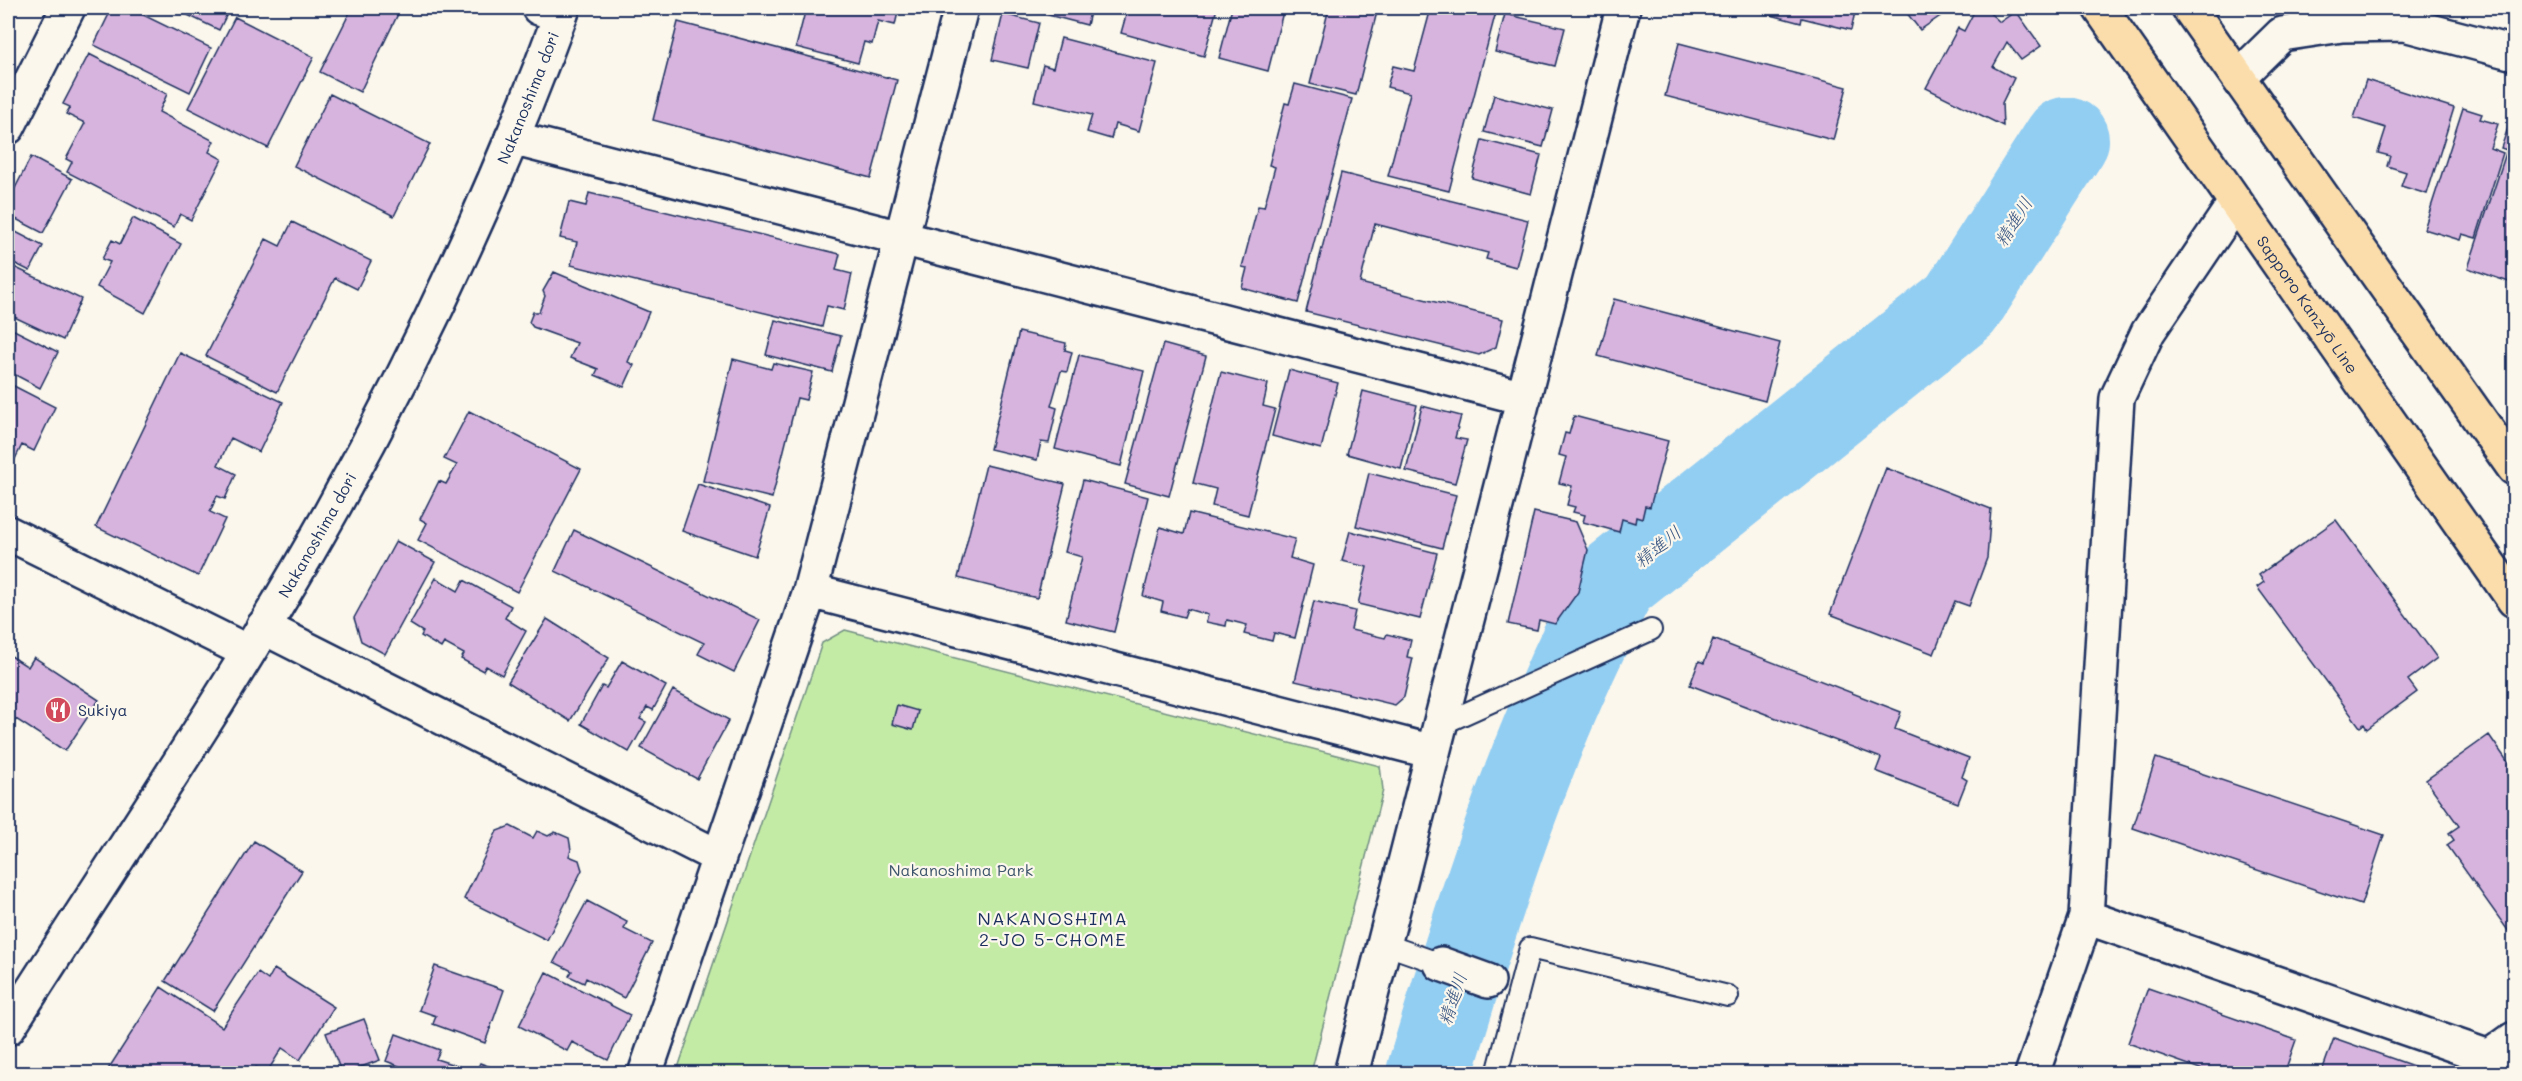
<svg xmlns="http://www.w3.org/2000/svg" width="2522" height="1081" viewBox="0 0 2522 1081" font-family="Mali,'Klee One',sans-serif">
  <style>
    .green { fill: #c4eba6; stroke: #708d82; stroke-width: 1.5 }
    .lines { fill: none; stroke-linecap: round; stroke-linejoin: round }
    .river { stroke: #92cdf2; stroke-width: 86 }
    .building { fill: #d7b4de; stroke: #1b2f5e; stroke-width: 1.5 }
    .lane-casing { stroke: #1b2f5e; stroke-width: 24 }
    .street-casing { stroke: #1b2f5e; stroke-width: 38 }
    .secondary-casing { stroke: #1b2f5e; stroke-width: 38 }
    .primary-casing { stroke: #1b2f5e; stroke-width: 38 }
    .lane { stroke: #fbf7ec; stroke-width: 20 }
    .street { stroke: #fbf7ec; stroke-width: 33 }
    .secondary { stroke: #fbf7ec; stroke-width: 33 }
    .primary { stroke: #fbddab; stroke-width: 33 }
    .labels { text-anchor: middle; stroke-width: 4.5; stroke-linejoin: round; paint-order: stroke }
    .street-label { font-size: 16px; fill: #1b2f5e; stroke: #fbf7ec }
    .poi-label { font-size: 16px; fill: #1b2f5e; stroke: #fbf7ec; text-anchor: start }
    .park-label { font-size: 16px; fill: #3d556c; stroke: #fbf7ec }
    .water-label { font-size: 18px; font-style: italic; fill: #395683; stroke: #fbf7ec }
    .neighbourhood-label { font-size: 18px; letter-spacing: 1.5px; fill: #1b2f5e; stroke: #fbf7ec }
  </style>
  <rect width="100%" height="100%" fill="#fbf7ec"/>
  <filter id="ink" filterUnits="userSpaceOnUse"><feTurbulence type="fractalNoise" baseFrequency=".0167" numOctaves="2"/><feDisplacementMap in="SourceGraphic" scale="12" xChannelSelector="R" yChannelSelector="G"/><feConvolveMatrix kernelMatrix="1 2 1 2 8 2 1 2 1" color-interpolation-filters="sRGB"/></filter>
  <g filter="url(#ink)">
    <path class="green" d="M 845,630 L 1380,766 L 1383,790 L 1311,1073 L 676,1074 L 822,643 Z"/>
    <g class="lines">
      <path class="river" d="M 1429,1074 C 1479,906 1532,736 1614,582 L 1961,305 L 2066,140"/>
    </g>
    <path class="building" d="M 112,8 L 129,8 L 211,48 L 190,92 L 94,45 Z
      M 173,8 L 230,8 L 219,30 Z
      M 352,8 L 385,8 L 398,14 L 360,92 L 320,72 Z
      M 806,8 L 899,8 L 895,25 L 878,21 L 872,44 L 864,42 L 858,63 L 796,47 Z
      M 1021,8 L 1091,8 L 1087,25 Z
      M 1128,8 L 1217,8 L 1204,56 L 1121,33 Z
      M 1232,8 L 1284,8 L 1268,71 L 1219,58 Z
      M 1329,8 L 1378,8 L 1356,95 L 1310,84 Z
      M 1431,8 L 1497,8 L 1449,191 L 1388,176 L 1410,93 L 1387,87 L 1393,66 L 1414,71 Z
      M 1752,8 L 1836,8 L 1855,12 L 1851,30 L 1802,18 L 1801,23 L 1752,10 Z
      M 1903,8 L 1952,8 L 1920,30 Z
      M 1976,8 L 1984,8 L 2000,22 L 2016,11 L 2041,46 L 2021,60 L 2007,42 L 1993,67 L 2014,78 L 2002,103 L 2003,126 L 1926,88 L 1958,28 L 1964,31 Z
      M 1003,14 L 1039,23 L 1028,68 L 992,60 Z
      M 1505,14 L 1565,28 L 1555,66 L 1495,52 Z
      M 235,17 L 314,57 L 268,148 L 188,108 Z
      M 678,22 L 897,80 L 871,178 L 653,120 Z
      M 1061,38 L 1157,63 L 1139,131 L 1115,124 L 1111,139 L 1087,132 L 1092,115 L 1034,101 L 1043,65 L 1053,68 Z
      M 1679,43 L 1847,87 L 1833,140 L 1665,96 Z
      M 89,54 L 167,94 L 159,112 L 214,141 L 209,152 L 222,159 L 191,220 L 180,214 L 174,227 L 67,172 L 72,162 L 66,159 L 85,123 L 66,114 L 70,107 L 63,104 Z
      M 2366,80 L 2454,108 L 2427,194 L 2401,186 L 2406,172 L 2387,166 L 2390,156 L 2378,153 L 2386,128 L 2354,118 Z
      M 1295,84 L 1352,99 L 1298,303 L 1242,288 L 1247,268 L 1242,267 L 1258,206 L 1264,207 L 1275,167 L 1269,165 L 1285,103 L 1289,104 Z
      M 330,94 L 430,144 L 394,216 L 294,166 Z
      M 1494,95 L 1553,110 L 1543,147 L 1484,132 Z
      M 2463,108 L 2482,114 L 2480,119 L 2498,124 L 2490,148 L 2503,153 L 2476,238 L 2462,234 L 2460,240 L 2424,229 Z
      M 2511,119 L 2514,120 L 2514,265 L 2509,282 L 2468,268 L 2507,150 L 2501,148 Z
      M 1482,140 L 1541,155 L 1531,194 L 1472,178 Z
      M 31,157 L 72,179 L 43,233 L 8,215 L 8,202 Z
      M 1341,173 L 1528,220 L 1516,267 L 1486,259 L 1488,253 L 1375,224 L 1360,283 L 1503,319 L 1496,347 L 1479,355 L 1306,312 Z
      M 589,193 L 840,254 L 836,270 L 852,274 L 844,310 L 827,306 L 822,327 L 571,265 L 577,242 L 560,238 L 569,202 L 586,206 Z
      M 133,218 L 181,244 L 145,313 L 97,287 L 110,262 L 102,259 L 112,240 L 120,244 Z
      M 292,222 L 371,261 L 357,289 L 335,278 L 277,392 L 206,356 L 266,239 L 280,246 Z
      M 8,228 L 43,246 L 30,271 L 8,260 Z
      M 12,266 L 81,299 L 63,340 L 8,314 L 8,275 Z
      M 554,272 L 649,312 L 628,362 L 634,365 L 624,387 L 595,375 L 598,369 L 570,358 L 577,343 L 533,327 L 529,322 L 533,312 L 539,312 L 545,296 L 543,291 Z
      M 1614,299 L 1780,343 L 1765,401 L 1598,356 Z
      M 775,320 L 841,336 L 832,372 L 766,355 Z
      M 8,327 L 58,352 L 40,388 L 8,371 Z
      M 1019,332 L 1066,343 L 1065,350 L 1072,352 L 1067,372 L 1061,371 L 1051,406 L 1057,408 L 1049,443 L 1041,442 L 1037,460 L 990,449 Z
      M 1163,344 L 1206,356 L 1169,496 L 1125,484 Z
      M 180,353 L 283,402 L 259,452 L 231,438 L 218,465 L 236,474 L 225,499 L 217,496 L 210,512 L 225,519 L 198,576 L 96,527 Z
      M 1079,355 L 1144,371 L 1121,466 L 1055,449 Z
      M 733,359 L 771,369 L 773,363 L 813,372 L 806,400 L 797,398 L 772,498 L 703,481 Z
      M 1289,370 L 1338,383 L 1321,449 L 1272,436 Z
      M 1221,372 L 1268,384 L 1263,406 L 1275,409 L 1248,515 L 1212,506 L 1216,489 L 1193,483 Z
      M 8,383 L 55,407 L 34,451 L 22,445 L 8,473 Z
      M 1363,391 L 1417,405 L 1401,469 L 1347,454 Z
      M 1422,406 L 1461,416 L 1455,438 L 1467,440 L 1455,483 L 1406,471 Z
      M 469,411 L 581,469 L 517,592 L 418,540 L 427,523 L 420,519 L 439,481 L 446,484 L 457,465 L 444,459 Z
      M 1574,416 L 1668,441 L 1650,507 L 1645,506 L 1642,519 L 1636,517 L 1635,523 L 1622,519 L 1619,532 L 1583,522 L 1585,515 L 1573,512 L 1575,507 L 1567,505 L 1572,486 L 1559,483 L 1566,457 L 1559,455 L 1565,433 L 1569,434 Z
      M 986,465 L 1065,484 L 1037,598 L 958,578 Z
      M 1886,468 L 1991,509 L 1987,558 L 1969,606 L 1955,601 L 1934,654 L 1830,614 Z
      M 1369,473 L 1456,495 L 1442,548 L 1356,526 Z
      M 1083,480 L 1148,497 L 1114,632 L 1066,620 L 1082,557 L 1065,552 Z
      M 698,484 L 770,508 L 755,556 L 682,531 Z
      M 1534,512 L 1576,522 L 1588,550 L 1578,592 L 1555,624 L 1539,620 L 1537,630 L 1508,624 Z
      M 1189,513 L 1295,539 L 1290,558 L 1313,565 L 1295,638 L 1274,633 L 1272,641 L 1244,634 L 1247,625 L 1227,620 L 1226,626 L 1206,622 L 1208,615 L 1187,609 L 1184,617 L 1161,611 L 1163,602 L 1143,596 L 1160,527 L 1184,534 Z
      M 2336,520 L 2437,658 L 2408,680 L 2417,692 L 2367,729 L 2364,724 L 2360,727 L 2257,587 L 2264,582 L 2259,575 Z
      M 574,530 L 760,620 L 734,672 L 698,654 L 704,643 L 555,571 Z
      M 1350,531 L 1437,553 L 1420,619 L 1358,604 L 1367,567 L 1342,561 Z
      M 396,541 L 435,562 L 385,654 L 361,641 L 354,618 Z
      M 436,578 L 458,591 L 464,580 L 511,606 L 505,618 L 526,631 L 502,675 L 486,666 L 483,671 L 461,659 L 464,654 L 444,643 L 441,648 L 421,636 L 423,632 L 410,624 Z
      M 1314,601 L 1355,611 L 1351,630 L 1385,638 L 1387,634 L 1411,640 L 1407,657 L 1413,658 L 1404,697 L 1395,705 L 1295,681 Z
      M 547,619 L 609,658 L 570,721 L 508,682 Z
      M 1713,639 L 1901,712 L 1895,729 L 1969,758 L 1962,777 L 1967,780 L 1958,803 L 1876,771 L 1881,758 L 1690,685 L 1699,661 L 1704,663 Z
      M 8,654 L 28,667 L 34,657 L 99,700 L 65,751 L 16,719 L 11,728 L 8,726 Z
      M 622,661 L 666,686 L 653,710 L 647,707 L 640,719 L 646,722 L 629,752 L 581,724 L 602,686 L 606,688 Z
      M 673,690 L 729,720 L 697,779 L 641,748 Z
      M 897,705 L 918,711 L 913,730 L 892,724 Z
      M 2489,735 L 2514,771 L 2514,939 L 2447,845 L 2454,840 L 2449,833 L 2459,826 L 2426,780 Z
      M 2156,758 L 2384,835 L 2361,905 L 2133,828 Z
      M 510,826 L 533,838 L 537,831 L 548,836 L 555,832 L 569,838 L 571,850 L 569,856 L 579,860 L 582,870 L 547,940 L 464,899 L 497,831 Z
      M 254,841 L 302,871 L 213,1011 L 165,981 Z
      M 587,901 L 627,922 L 624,929 L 652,943 L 624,998 L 586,978 L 584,983 L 569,976 L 572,971 L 554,962 Z
      M 435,966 L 504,990 L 485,1043 L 433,1024 L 436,1016 L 419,1010 Z
      M 274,969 L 334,1007 L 300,1060 L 282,1048 L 266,1074 L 256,1067 L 252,1074 L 105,1074 L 161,987 L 222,1027 L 258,973 L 268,980 Z
      M 546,972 L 630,1015 L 608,1060 L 572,1042 L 567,1051 L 519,1026 Z
      M 2148,988 L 2296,1040 L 2284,1074 L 2214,1074 L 2128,1043 Z
      M 364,1019 L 380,1060 L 342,1074 L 326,1033 Z
      M 396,1034 L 440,1050 L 436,1059 L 461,1067 L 458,1074 L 397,1074 L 399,1066 L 386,1061 Z
      M 2334,1038 L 2422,1069 L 2420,1074 L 2321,1074 Z
      M 480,1063 L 510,1074 L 475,1074 Z"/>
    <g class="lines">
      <g class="lane-casing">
        <path id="lane" d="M 1440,725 L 1651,630
          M 1384,944 L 1441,964
          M 1497,1074 L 1530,948 L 1728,996"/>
      </g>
      <g class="street-casing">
        <path id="street" d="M 539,8 L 561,14
          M 8,127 L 68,8
          M 512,138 L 1524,398
          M 8,533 L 248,652
          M 810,591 L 1433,752
          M 263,627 L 719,857
          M 2086,917 L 2489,1057 L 2514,1039
          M 1441,964 L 1488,981
          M 645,1074 L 810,591 L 961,8
          M 1351,1074 L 1623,8
          M 2032,1074 L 2086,917 L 2117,398 L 2148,332 L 2235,203"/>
      </g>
      <g class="secondary-casing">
        <g id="secondary">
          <path d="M 2238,77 L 2282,34 L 2342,25 L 2404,24 L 2514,53"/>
          <path id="s1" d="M 8,1028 C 117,857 232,689 331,512 C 421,350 499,182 563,8"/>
        </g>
      </g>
      <g class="primary-casing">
        <g id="primary">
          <path id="s2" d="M 2100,8 L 2514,600"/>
          <path d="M 2189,8 L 2514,468"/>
        </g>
      </g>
      <use href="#lane" class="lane"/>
      <use href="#street" class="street"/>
      <use href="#secondary" class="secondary"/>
      <use href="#primary" class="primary"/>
    </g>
  </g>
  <defs>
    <g id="restaurant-disc" transform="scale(1.35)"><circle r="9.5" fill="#d1495b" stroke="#fbf7ec"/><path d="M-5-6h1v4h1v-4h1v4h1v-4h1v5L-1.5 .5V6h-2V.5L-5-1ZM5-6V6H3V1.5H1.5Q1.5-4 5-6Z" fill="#fff"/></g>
  </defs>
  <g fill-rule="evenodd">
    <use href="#restaurant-disc" x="58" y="710"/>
  </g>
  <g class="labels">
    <g class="street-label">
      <text dy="6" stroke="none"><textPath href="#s1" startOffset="1068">Nakanoshima dori</textPath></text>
      <text dy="6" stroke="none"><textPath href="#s2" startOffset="362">Sapporo Kanzyō Line</textPath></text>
      <text dy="6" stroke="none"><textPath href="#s1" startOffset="582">Nakanoshima dori</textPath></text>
    </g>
    <g class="poi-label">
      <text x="78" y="716">Sukiya</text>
    </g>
    <g class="park-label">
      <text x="961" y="876">Nakanoshima Park</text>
    </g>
    <g class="water-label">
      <text transform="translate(2014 222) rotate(-58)" y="6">精進川</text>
      <text transform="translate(1658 547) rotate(-39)" y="6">精進川</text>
      <text transform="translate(1453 999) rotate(-72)" y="6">精進川</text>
    </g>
    <g class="neighbourhood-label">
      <text x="1053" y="925">NAKANOSHIMA<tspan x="1053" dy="21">2-JO 5-CHOME</tspan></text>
    </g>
  </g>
  <rect width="2522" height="1081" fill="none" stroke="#fbf7ec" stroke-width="30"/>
  <rect x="15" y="15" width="2492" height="1051" fill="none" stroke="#1b2f5e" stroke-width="2" filter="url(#ink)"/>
</svg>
